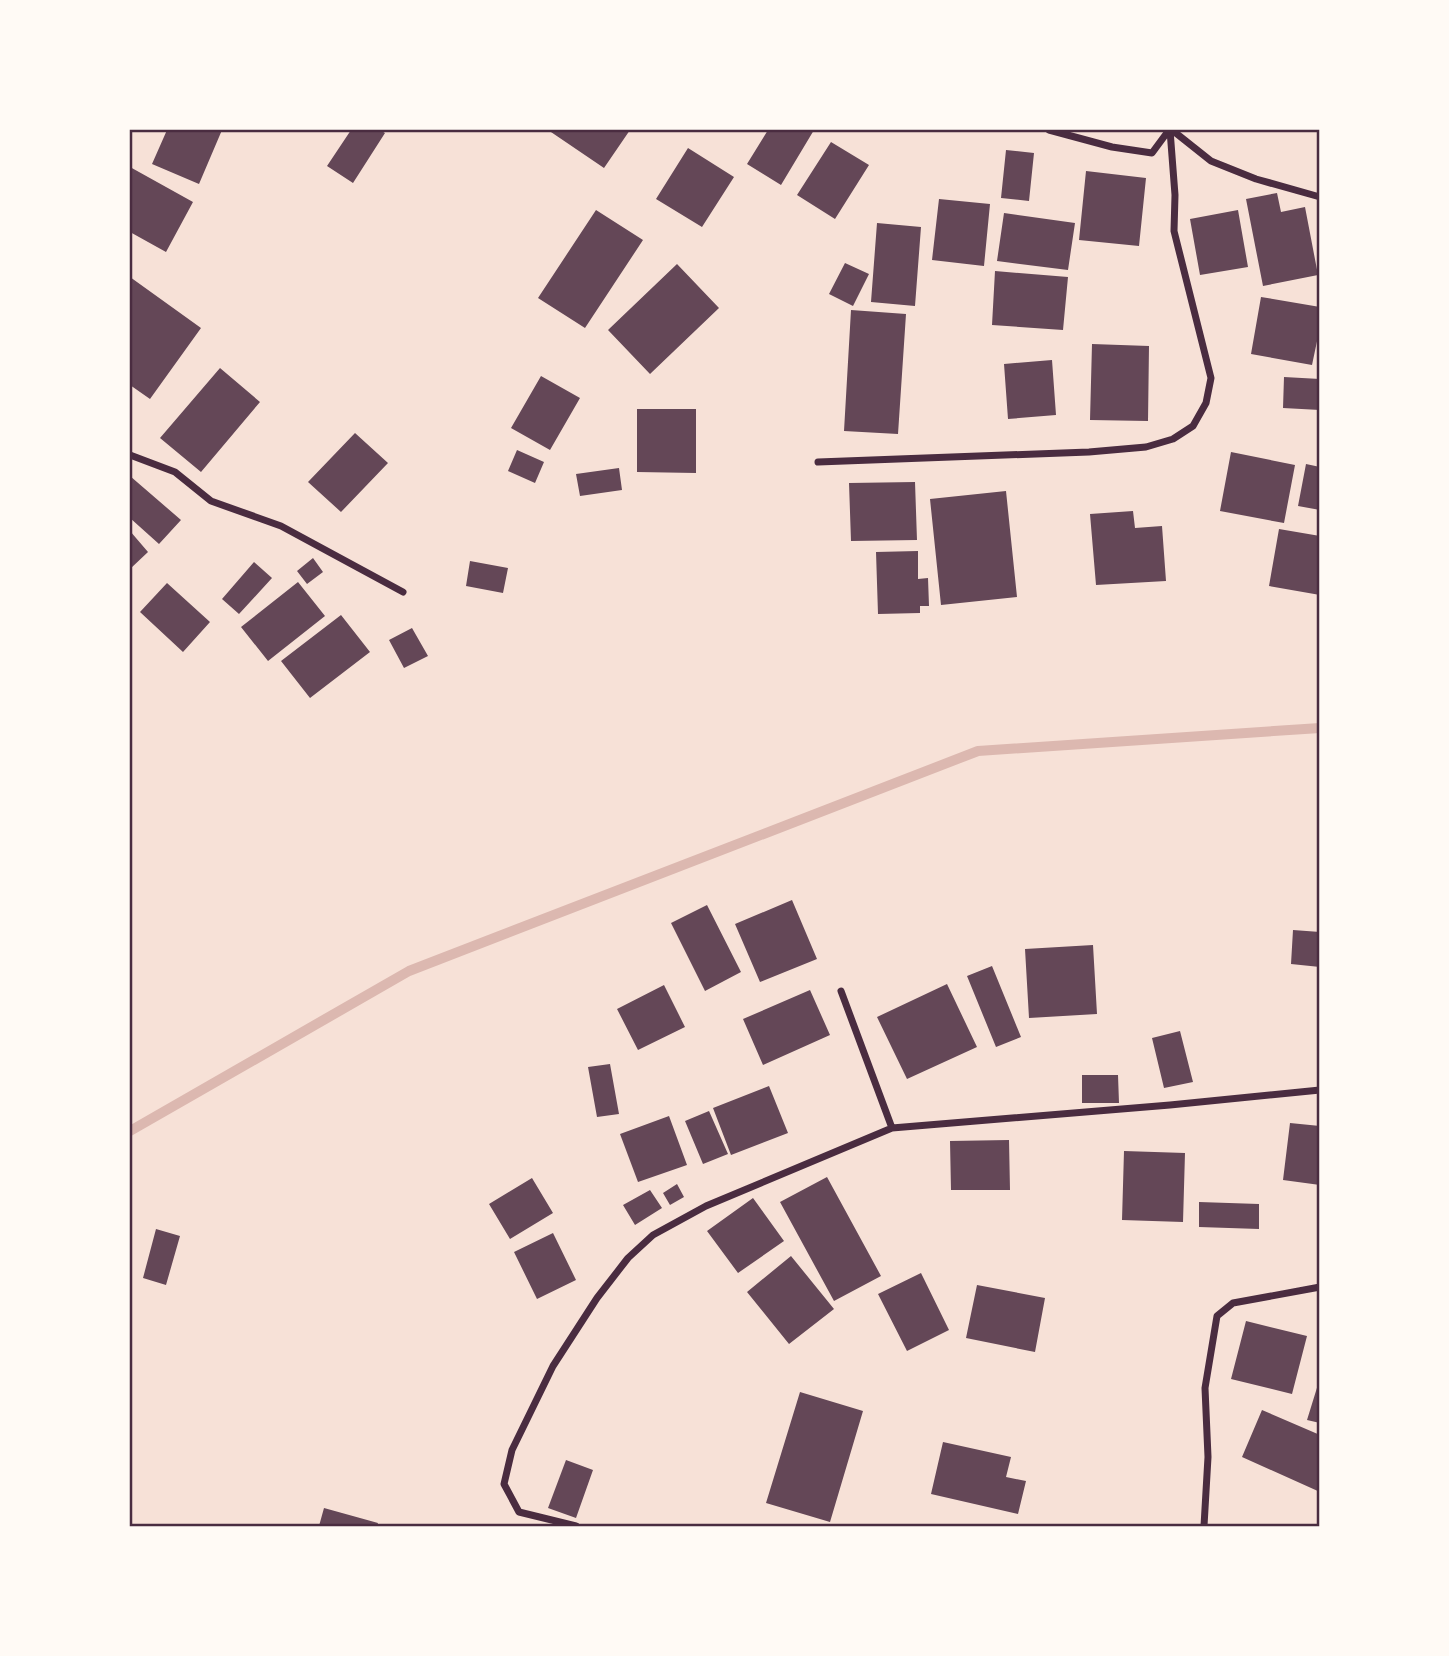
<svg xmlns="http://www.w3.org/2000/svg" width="1449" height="1656" viewBox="0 0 1449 1656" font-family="'Open Sans',sans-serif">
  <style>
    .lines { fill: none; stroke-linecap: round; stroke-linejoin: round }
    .stream { stroke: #dcb8b0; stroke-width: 10 }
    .building { fill: #644757 }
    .minor { stroke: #4a2c40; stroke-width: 7 }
    .neatline { fill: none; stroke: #4a2c40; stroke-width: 2.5 }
  </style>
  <rect width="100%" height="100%" fill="#f7e1d7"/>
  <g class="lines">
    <path class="stream" d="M 130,1131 L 409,971 L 978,751 L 1320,728"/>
  </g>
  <path class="building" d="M 167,130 L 222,130 L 199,184 L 152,164 Z
    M 351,130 L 380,130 L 385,133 L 353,183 L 327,166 Z
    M 548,130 L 630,130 L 604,168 Z
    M 768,130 L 814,130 L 781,185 L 747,164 Z
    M 831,142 L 869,165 L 835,219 L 797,195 Z
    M 688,148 L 734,177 L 702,227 L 656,199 Z
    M 1006,150 L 1034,153 L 1029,201 L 1001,198 Z
    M 130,167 L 193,202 L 166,252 L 130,232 Z
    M 1086,171 L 1146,178 L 1139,246 L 1079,240 Z
    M 1277,193 L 1281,212 L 1305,207 L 1318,275 L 1263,286 L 1246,199 Z
    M 939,199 L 990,204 L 984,266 L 932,260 Z
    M 596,210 L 643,240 L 585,328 L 538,298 Z
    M 1238,210 L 1248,267 L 1200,275 L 1190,219 Z
    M 1004,213 L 1075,223 L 1068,270 L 997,261 Z
    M 877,223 L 921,227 L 915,306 L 871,302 Z
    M 845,263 L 869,274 L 853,306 L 829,294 Z
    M 677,264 L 719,308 L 650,374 L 608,330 Z
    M 995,271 L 1068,277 L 1063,330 L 992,325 Z
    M 130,277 L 201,328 L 150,399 L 130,385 Z
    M 1261,297 L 1320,307 L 1320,327 L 1312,365 L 1251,354 Z
    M 851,310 L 906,314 L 898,434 L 844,431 Z
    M 1092,344 L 1149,346 L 1148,421 L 1090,420 Z
    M 1052,360 L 1056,415 L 1008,419 L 1004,364 Z
    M 220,368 L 260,402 L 201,472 L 160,438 Z
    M 541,376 L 580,398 L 550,450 L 511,428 Z
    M 1284,377 L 1320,379 L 1320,410 L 1283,408 Z
    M 637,409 L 696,409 L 696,473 L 637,472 Z
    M 355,433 L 388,463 L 341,512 L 308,482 Z
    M 517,450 L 544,462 L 535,483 L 508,471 Z
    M 1231,452 L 1295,465 L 1284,523 L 1220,511 Z
    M 1306,464 L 1320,467 L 1320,510 L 1298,506 Z
    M 619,468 L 622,490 L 580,496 L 576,474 Z
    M 130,476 L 181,520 L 159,544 L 130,518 Z
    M 915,482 L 917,540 L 851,541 L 849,483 Z
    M 1006,491 L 1017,597 L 941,605 L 930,499 Z
    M 1133,511 L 1135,528 L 1162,526 L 1166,581 L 1096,585 L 1090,514 Z
    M 1279,529 L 1320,536 L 1320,595 L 1269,586 Z
    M 130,531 L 148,552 L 130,569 Z
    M 918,551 L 918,579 L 928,578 L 929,606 L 920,606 L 920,613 L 878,614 L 876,552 Z
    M 313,558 L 323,572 L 307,584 L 297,571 Z
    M 470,561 L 508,568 L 503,593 L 466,586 Z
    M 254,562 L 272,578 L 239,614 L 222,599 Z
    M 298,582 L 325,616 L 268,661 L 241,627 Z
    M 167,583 L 210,622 L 183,652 L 140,612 Z
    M 341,615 L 370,652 L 310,698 L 281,661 Z
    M 412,628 L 428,656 L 404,668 L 389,640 Z
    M 792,900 L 817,959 L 760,982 L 735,924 Z
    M 707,905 L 741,972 L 705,991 L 671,923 Z
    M 1293,930 L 1320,932 L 1320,967 L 1291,964 Z
    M 1093,945 L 1097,1014 L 1029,1018 L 1025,949 Z
    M 992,966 L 1021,1037 L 996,1047 L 967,976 Z
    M 947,984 L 977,1047 L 907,1079 L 877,1017 Z
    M 664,985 L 685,1027 L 638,1050 L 617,1009 Z
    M 810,990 L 830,1035 L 763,1065 L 743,1019 Z
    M 1180,1031 L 1193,1082 L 1164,1088 L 1152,1038 Z
    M 610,1064 L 619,1114 L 597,1117 L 588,1067 Z
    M 1082,1075 L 1118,1075 L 1119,1103 L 1082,1103 Z
    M 769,1086 L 788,1133 L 731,1155 L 713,1108 Z
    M 709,1111 L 728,1154 L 703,1164 L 685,1121 Z
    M 669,1116 L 687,1165 L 638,1182 L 620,1134 Z
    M 1290,1123 L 1320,1126 L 1320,1185 L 1283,1180 Z
    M 1009,1140 L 1010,1190 L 951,1190 L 950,1141 Z
    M 1124,1151 L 1185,1153 L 1183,1222 L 1122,1220 Z
    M 827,1177 L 881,1276 L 834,1301 L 780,1202 Z
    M 532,1178 L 553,1213 L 510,1239 L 489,1204 Z
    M 677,1184 L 684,1197 L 670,1205 L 663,1193 Z
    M 650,1190 L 662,1208 L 635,1225 L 623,1205 Z
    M 753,1198 L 784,1241 L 738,1273 L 707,1231 Z
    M 1199,1202 L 1259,1204 L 1259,1229 L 1199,1227 Z
    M 156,1229 L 180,1236 L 166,1285 L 143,1278 Z
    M 553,1233 L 576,1280 L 537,1299 L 514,1252 Z
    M 791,1256 L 834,1309 L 789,1344 L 747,1292 Z
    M 921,1273 L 949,1330 L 907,1351 L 878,1294 Z
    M 977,1285 L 1045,1298 L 1035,1352 L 966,1338 Z
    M 1246,1321 L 1307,1336 L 1292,1394 L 1231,1379 Z
    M 1320,1378 L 1320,1423 L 1307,1420 Z
    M 800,1392 L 863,1411 L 830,1522 L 766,1503 Z
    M 1262,1410 L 1320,1435 L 1320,1492 L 1242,1457 Z
    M 943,1442 L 1011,1457 L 1006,1477 L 1026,1481 L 1018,1514 L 931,1494 Z
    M 566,1460 L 593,1470 L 576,1518 L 548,1508 Z
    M 324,1508 L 378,1523 L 377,1526 L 319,1526 Z"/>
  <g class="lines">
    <path class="minor" d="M 1049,130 L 1112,147 L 1152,153 L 1169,130
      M 1172,130 L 1211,161 L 1256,179 L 1320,197
      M 130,455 L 175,472 L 211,501 L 281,526 L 403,592
      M 818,462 L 1089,452 L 1146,447 L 1173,439 L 1193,426 L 1206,403 L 1211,378 L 1174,231 L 1175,195 L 1170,130
      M 841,991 L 892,1128
      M 576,1526 L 519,1512 L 504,1484 L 512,1450 L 553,1366 L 597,1298 L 628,1258 L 653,1235 L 706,1206 L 892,1128 L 1170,1105 L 1320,1090
      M 1204,1526 L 1208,1457 L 1205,1388 L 1217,1316 L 1233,1303 L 1320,1287"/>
  </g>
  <rect width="1449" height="1656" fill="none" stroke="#fffaf5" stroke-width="262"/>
  <rect x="131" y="131" width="1187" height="1394" class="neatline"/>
</svg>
